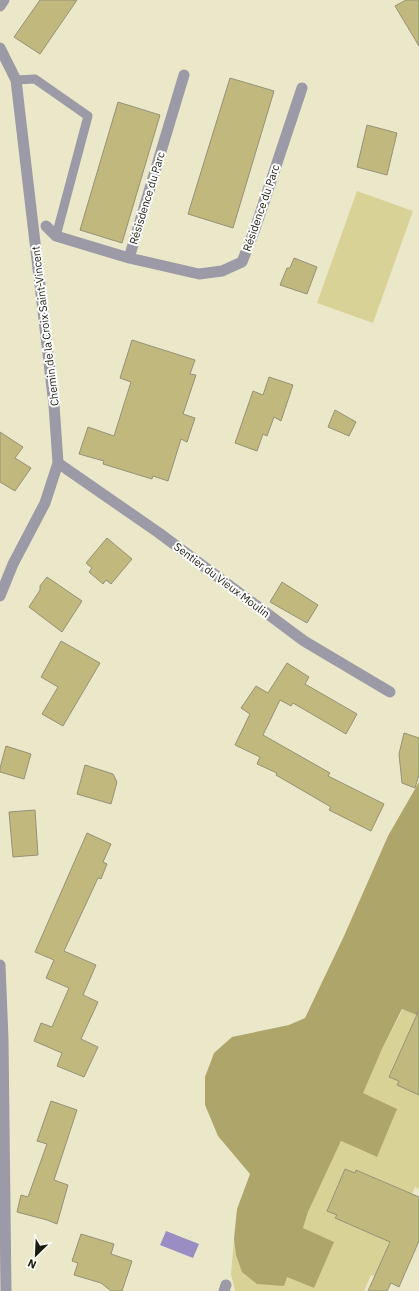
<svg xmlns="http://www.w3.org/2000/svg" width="419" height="1291" viewBox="0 0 419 1291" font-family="'IBM Plex Sans',sans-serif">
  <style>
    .green { fill: #d9d296 }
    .forest { fill: #ada56a }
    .water { fill: #9a8dc3 }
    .building { fill: #c0b87d; stroke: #959277 }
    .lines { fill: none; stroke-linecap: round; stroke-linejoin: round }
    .service { stroke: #9c9aa6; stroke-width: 9 }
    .minor { stroke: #9c9aa6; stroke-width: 11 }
    .labels { text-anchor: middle; stroke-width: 4; stroke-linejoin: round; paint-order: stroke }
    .street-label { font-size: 11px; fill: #1c1b10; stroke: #fff }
  </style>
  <rect width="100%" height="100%" fill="#ebe8ca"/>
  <path class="green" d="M 357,191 L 413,211 L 373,323 L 317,303 Z
    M 403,1009 L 419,1016 L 407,1036 L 389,1076 L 399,1081 L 397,1085 L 419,1095 L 419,1189 L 415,1187 L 412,1194 L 357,1170 L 355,1173 L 345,1169 L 327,1210 L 337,1215 L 335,1218 L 390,1242 L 375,1276 L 371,1275 L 364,1291 L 235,1291 L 231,1274 L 234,1239 L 236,1255 L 314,1288 L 303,1228 L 308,1212 L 341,1141 L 376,1157 L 362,1093 L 382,1049 Z"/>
  <path class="forest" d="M 419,782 L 419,1016 L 402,1009 L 382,1049 L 363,1093 L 397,1109 L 377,1157 L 341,1141 L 308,1212 L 303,1228 L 334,1242 L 314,1288 L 287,1277 L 284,1286 L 257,1284 L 242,1272 L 236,1255 L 234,1239 L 237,1209 L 250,1174 L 218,1136 L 205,1105 L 205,1077 L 214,1053 L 232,1037 L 289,1025 L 305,1018 L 344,936 L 388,836 Z"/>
  <path class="water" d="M 166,1231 L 199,1244 L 193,1258 L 160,1245 Z"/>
  <path class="building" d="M 40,0 L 77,0 L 40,54 L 14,37 Z
    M 406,0 L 419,0 L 419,46 L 395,6 Z
    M 230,78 L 274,91 L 233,228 L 188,214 Z
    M 118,102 L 160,115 L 122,243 L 80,230 Z
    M 367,125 L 397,133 L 387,175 L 357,167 Z
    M 294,258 L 317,267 L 307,294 L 280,285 L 287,268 L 290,268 Z
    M 132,340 L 195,360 L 190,374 L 196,375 L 183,414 L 195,418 L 187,442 L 181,439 L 168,481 L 153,476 L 152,479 L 103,464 L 104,461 L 79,454 L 88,427 L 114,436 L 131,382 L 120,378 Z
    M 269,377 L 293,385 L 281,421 L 274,417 L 267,436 L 263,434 L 257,451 L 235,443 L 253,391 L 263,395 Z
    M 335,410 L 356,422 L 349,436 L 328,427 Z
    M 0,432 L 23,447 L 15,458 L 31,468 L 15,491 L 0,482 Z
    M 107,538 L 132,559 L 111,584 L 106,580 L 103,584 L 89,572 L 92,568 L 86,563 Z
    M 47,577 L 82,601 L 62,632 L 29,607 L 40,590 L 40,586 Z
    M 282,582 L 318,605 L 307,623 L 270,602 Z
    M 61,641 L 100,663 L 63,726 L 42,714 L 58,687 L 41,677 Z
    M 287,663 L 309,677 L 305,684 L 357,714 L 346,734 L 293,703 L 291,706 L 280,700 L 263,735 L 330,773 L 328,776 L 384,804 L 371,831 L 329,810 L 331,807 L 276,775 L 277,773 L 257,764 L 260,757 L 235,745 L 250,714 L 241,708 L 256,686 L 268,693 Z
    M 404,733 L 419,738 L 419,775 L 415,788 L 402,783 L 399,754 Z
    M 6,746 L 31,754 L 24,779 L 0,772 L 0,768 Z
    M 85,765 L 113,774 L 117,782 L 111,804 L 77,794 Z
    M 35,810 L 38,855 L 13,857 L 9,812 Z
    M 87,833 L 111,844 L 103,862 L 107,864 L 101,879 L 98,878 L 64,951 L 96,965 L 83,995 L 98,1002 L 81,1039 L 98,1047 L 84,1077 L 57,1066 L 62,1053 L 34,1041 L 41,1023 L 52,1027 L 69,988 L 46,978 L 54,960 L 35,952 Z
    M 419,1010 L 419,1095 L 397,1085 L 399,1081 L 389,1077 Z
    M 51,1101 L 77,1110 L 54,1180 L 68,1185 L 57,1224 L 47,1220 L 17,1212 L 21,1195 L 28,1197 L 47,1144 L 37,1141 Z
    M 345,1169 L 355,1173 L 356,1170 L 419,1197 L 419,1241 L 399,1287 L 391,1283 L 387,1291 L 368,1291 L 390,1242 L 335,1218 L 337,1215 L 327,1211 Z
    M 81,1234 L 114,1244 L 111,1254 L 132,1261 L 122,1291 L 111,1291 L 101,1283 L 74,1275 L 78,1263 L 72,1261 Z"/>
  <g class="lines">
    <path class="service" d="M 16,80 L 35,79 L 88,116 L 56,236"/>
    <path class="minor" d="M 0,6 L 4,0
      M 0,48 L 16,80 L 54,405 L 58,463 L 45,503 L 13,564 L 0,596
      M 46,226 L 56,236 L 129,258 L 184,75
      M 129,258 L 199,274 L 222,271 L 242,262 L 255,229 L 302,88
      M 58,463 L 159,533 L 304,641 L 390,692
      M 0,965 L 3,1039 L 6,1291
      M 224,1291 L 226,1285"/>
  </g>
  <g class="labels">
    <g class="street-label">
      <text transform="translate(147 198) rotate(-73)" y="4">Résisdence du Parc</text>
      <text transform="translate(261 208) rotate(-71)" y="4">Résidence du Parc</text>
      <text transform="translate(45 326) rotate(-97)" y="4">Chemin de la Croix Saint-Vincent</text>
      <text transform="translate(222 580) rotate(37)" y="4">Sentier du Vieux Moulin</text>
    </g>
  </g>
  <g transform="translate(36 1255) rotate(204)" stroke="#ffffff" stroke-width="3" paint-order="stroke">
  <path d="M0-3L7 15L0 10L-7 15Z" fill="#1c1b10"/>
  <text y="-6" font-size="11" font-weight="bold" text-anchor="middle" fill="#1c1b10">N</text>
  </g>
</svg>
